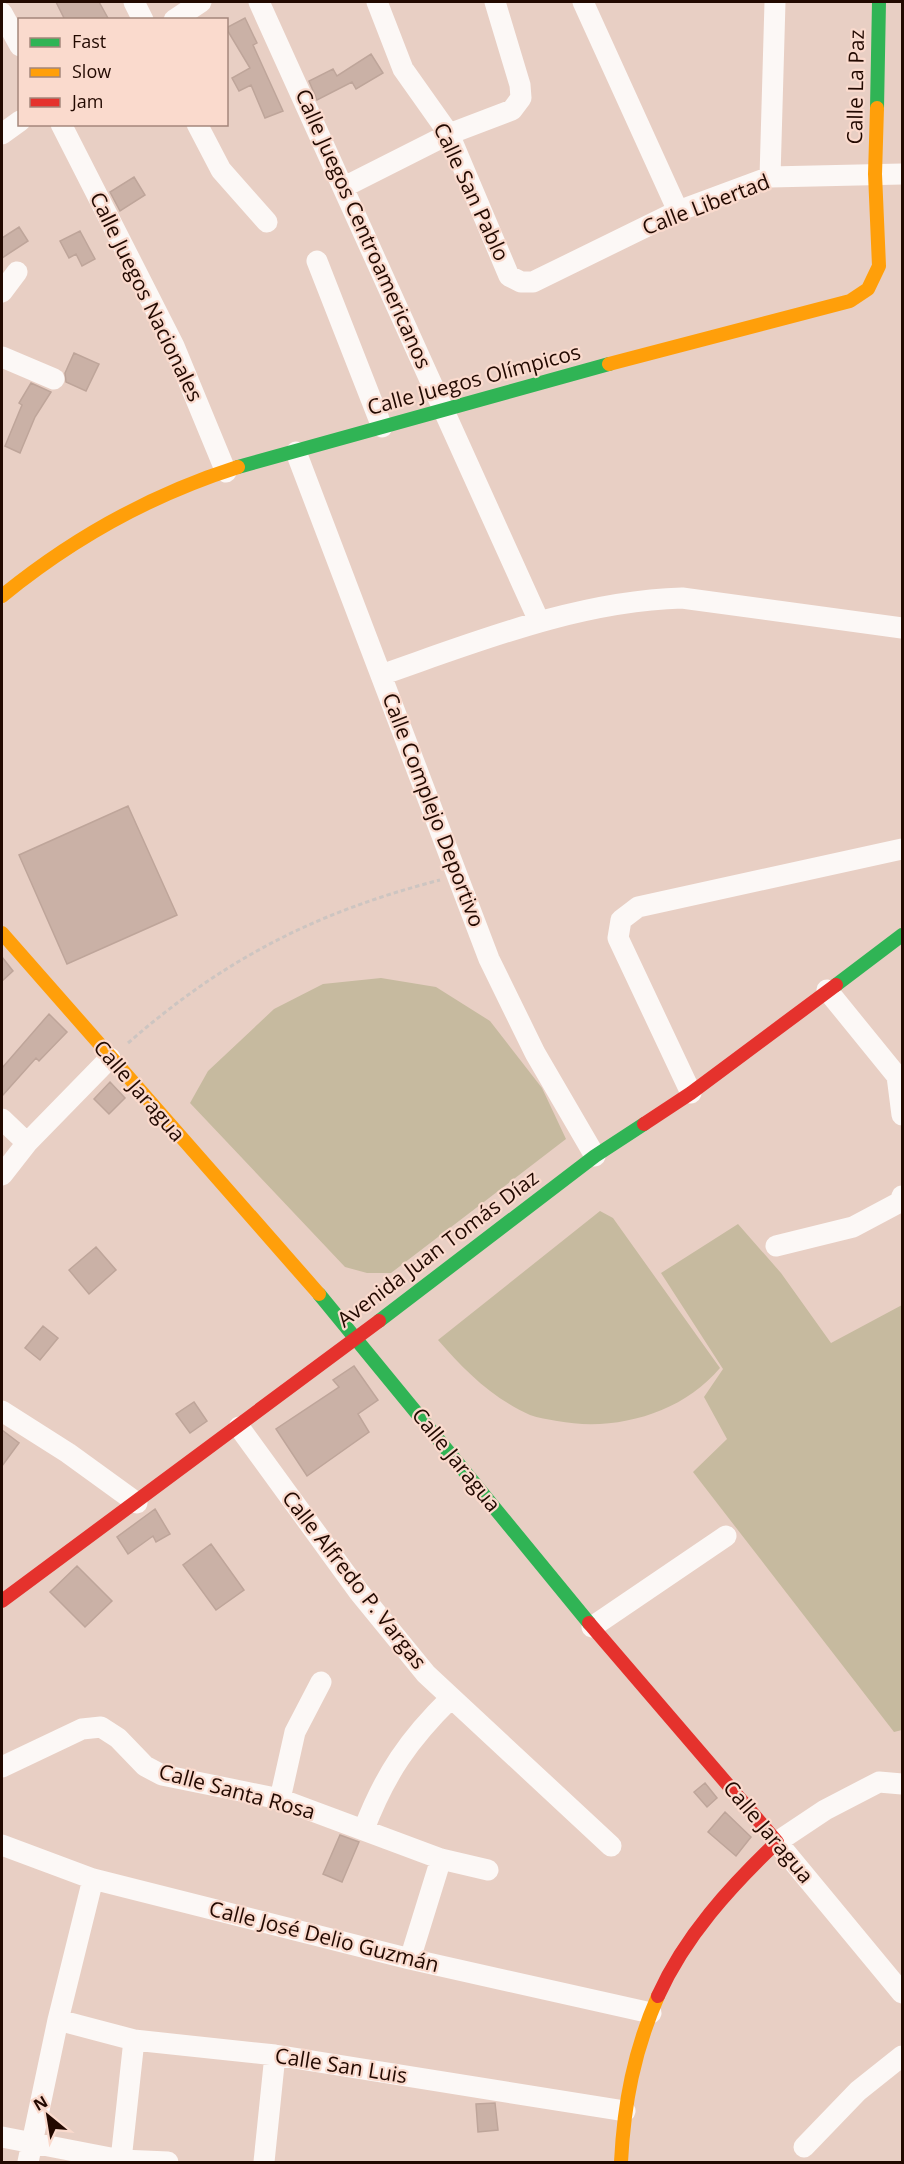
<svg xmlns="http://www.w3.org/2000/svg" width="904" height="2164" viewBox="0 0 904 2164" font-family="'Open Sans',sans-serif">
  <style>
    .green { fill: #c6ba9f }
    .building { fill: #cab1a6; stroke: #bea59a; stroke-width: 1.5 }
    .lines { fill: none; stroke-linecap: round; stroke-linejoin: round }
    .path { stroke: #cdc5c1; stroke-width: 3; stroke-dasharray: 4.5 3; stroke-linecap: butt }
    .street { stroke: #fcf8f6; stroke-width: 21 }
    .fast { stroke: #30b455; stroke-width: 14 }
    .slow { stroke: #ff9f0a; stroke-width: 14 }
    .jam { stroke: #e5322d; stroke-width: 14 }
    .labels { text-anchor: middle; stroke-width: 4.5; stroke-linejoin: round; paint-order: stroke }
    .street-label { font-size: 21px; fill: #220900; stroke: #fadacd }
  </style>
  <rect width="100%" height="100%" fill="#e8cfc4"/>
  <path class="green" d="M 381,978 L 436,987 L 490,1021 L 542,1088 L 566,1139 L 391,1273 L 367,1273 L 345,1267 L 190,1103 L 208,1071 L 274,1009 L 323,984 Z
    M 600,1211 L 613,1218 L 720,1368 C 681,1414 615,1432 557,1421 C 548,1419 538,1418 530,1415 C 492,1398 464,1370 438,1340 Z
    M 738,1224 L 781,1273 L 831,1343 L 902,1305 L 902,1730 L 894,1732 L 693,1472 L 727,1439 L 704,1397 L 723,1369 L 661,1273 Z"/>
  <path class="building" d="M 56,2 L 99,2 L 109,20 L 65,20 Z
    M 245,18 L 257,43 L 253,45 L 283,111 L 265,118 L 251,85 L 239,91 L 232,78 L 250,68 L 226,28 Z
    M 371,54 L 383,73 L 356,89 L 352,82 L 317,100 L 309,81 L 333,69 L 337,76 Z
    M 134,177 L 145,195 L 120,211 L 110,192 Z
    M 19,227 L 28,241 L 2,258 L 2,238 Z
    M 80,231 L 95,259 L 82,266 L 76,254 L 69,258 L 60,241 Z
    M 74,353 L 99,364 L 86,391 L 66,382 L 65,373 Z
    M 31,383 L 51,392 L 35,417 L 20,453 L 5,446 L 22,405 L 19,403 Z
    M 128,806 L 177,915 L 67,964 L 19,855 Z
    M 2,957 L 13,971 L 2,981 Z
    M 49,1014 L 67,1032 L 39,1061 L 36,1058 L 2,1096 L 2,1068 Z
    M 110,1082 L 125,1098 L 109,1114 L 94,1099 Z
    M 96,1247 L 116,1270 L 89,1294 L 69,1270 Z
    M 43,1326 L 58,1338 L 40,1360 L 25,1348 Z
    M 354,1366 L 378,1400 L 358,1414 L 369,1432 L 307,1476 L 276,1429 L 339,1387 L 333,1380 Z
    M 194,1402 L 207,1421 L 190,1433 L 176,1414 Z
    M 2,1430 L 19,1443 L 2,1466 Z
    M 155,1509 L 170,1534 L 156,1542 L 153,1536 L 128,1554 L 117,1537 Z
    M 211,1544 L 244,1590 L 216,1610 L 183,1565 Z
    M 77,1566 L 112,1601 L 85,1627 L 50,1592 Z
    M 705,1783 L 717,1798 L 707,1807 L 694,1792 Z
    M 725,1812 L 751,1837 L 736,1856 L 708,1832 Z
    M 340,1835 L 359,1842 L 342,1882 L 323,1874 Z
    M 495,2103 L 498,2130 L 478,2132 L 476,2104 Z"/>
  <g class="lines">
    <path class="path" d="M 128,1043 C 224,959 316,912 440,880"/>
    <path class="street" d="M 134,2 L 143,20
      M 259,2 L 539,621
      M 377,2 L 403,69 L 449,134 L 509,276 L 521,282 L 533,282 L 678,211 L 770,177 L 902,174
      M 583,2 L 678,211
      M 2,13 L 20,46
      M 174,20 L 201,2
      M 61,124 L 174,346 L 226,472
      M 197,124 L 221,170 L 267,222
      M 2,134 L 20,121
      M 770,177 L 775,2
      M 344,187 L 449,134 L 512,110 L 521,98 L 520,85 L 495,2
      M 317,261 L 382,427
      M 2,292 L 17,272
      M 2,357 L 54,379
      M 296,452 L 489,959 L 535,1053 L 595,1156
      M 381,675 C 479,641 578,601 682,598 L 902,628
      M 827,990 L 897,1076 L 902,1115
      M 691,1093 L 618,938 L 621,920 L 638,907 L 902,849
      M 2,1119 L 27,1143
      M 2,1175 L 27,1143 L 110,1058
      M 776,1246 L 853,1227 L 900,1202 L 902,1196
      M 2,1411 L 68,1453 L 137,1503
      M 239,1427 L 359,1592 L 426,1674 L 611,1846
      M 592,1627 L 726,1536
      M 2,1767 L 82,1729 L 101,1727 L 118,1738 L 145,1766 L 162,1775 L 280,1799 L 441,1859 L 488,1870
      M 902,1784 L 879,1782 L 825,1810 L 777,1842 L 902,1993
      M 280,1799 L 295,1732 L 321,1682
      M 364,1829 C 385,1774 409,1739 451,1698
      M 2,1845 L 93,1879 L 410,1959 L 651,2013
      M 410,1959 L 441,1859
      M 58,2020 L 134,2040 L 275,2055 L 625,2111
      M 2,2137 L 121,2160 L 168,2162
      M 804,2147 L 858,2091 L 902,2056
      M 121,2160 L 134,2040
      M 28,2162 L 58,2020 L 93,1879
      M 264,2162 L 275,2055"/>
    <path class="fast" d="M 877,108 L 879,2
      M 238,467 L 609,364
      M 836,985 L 902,935
      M 319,1294 L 589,1623
      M 379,1321 L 595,1156 L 644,1124"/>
    <path class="slow" d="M 609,364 L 850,301 L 868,289 L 879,266 L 875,174 L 877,108
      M 2,596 C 73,538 150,495 238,467
      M 2,933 L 319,1294
      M 621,2162 C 624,2103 634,2051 658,1996"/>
    <path class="jam" d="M 644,1124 L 691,1093 L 836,985
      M 2,1601 L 379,1321
      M 589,1623 L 777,1842 C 730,1887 685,1936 658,1996"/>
  </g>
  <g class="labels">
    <g class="street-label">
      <text transform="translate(856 87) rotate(-89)" y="7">Calle La Paz</text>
      <text transform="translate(471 192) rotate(65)" y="7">Calle San Pablo</text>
      <text transform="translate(706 205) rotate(-21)" y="7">Calle Libertad</text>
      <text transform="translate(363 229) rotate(66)" y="7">Calle Juegos Centroamericanos</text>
      <text transform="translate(146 297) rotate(64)" y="7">Calle Juegos Nacionales</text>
      <text transform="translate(474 380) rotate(-15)" y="7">Calle Juegos Olímpicos</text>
      <text transform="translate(433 810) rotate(69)" y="7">Calle Complejo Deportivo</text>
      <text transform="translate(139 1091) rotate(49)" y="7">Calle Jaragua</text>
      <text transform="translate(438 1249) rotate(-37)" y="7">Avenida Juan Tomás Díaz</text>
      <text transform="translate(456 1460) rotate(51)" y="7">Calle Jaragua</text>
      <text transform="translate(354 1580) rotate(52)" y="7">Calle Alfredo P. Vargas</text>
      <text transform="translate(237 1792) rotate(15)" y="7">Calle Santa Rosa</text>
      <text transform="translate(768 1832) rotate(50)" y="7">Calle Jaragua</text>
      <text transform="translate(324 1937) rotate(14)" y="7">Calle José Delio Guzmán</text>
      <text transform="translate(341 2066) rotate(9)" y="7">Calle San Luis</text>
    </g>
  </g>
  <rect width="904" height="2164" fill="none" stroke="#220900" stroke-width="6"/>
  <rect x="18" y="18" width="210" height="108" fill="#fadacd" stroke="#a4867b" stroke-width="1.5"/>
  <rect x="30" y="38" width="30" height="9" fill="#30b455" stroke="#a4867b" stroke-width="1.5"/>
  <text x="72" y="48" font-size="18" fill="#220900">Fast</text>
  <rect x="30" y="68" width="30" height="9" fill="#ff9f0a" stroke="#a4867b" stroke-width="1.5"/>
  <text x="72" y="78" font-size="18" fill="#220900">Slow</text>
  <rect x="30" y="98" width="30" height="9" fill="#e5322d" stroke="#a4867b" stroke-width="1.5"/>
  <text x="72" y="108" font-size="18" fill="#220900">Jam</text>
  <g transform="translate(48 2116) rotate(330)" stroke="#fadacd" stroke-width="4.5" paint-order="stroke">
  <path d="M0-4.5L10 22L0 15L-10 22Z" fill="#220900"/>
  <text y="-9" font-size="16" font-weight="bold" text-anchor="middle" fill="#220900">N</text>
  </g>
</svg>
